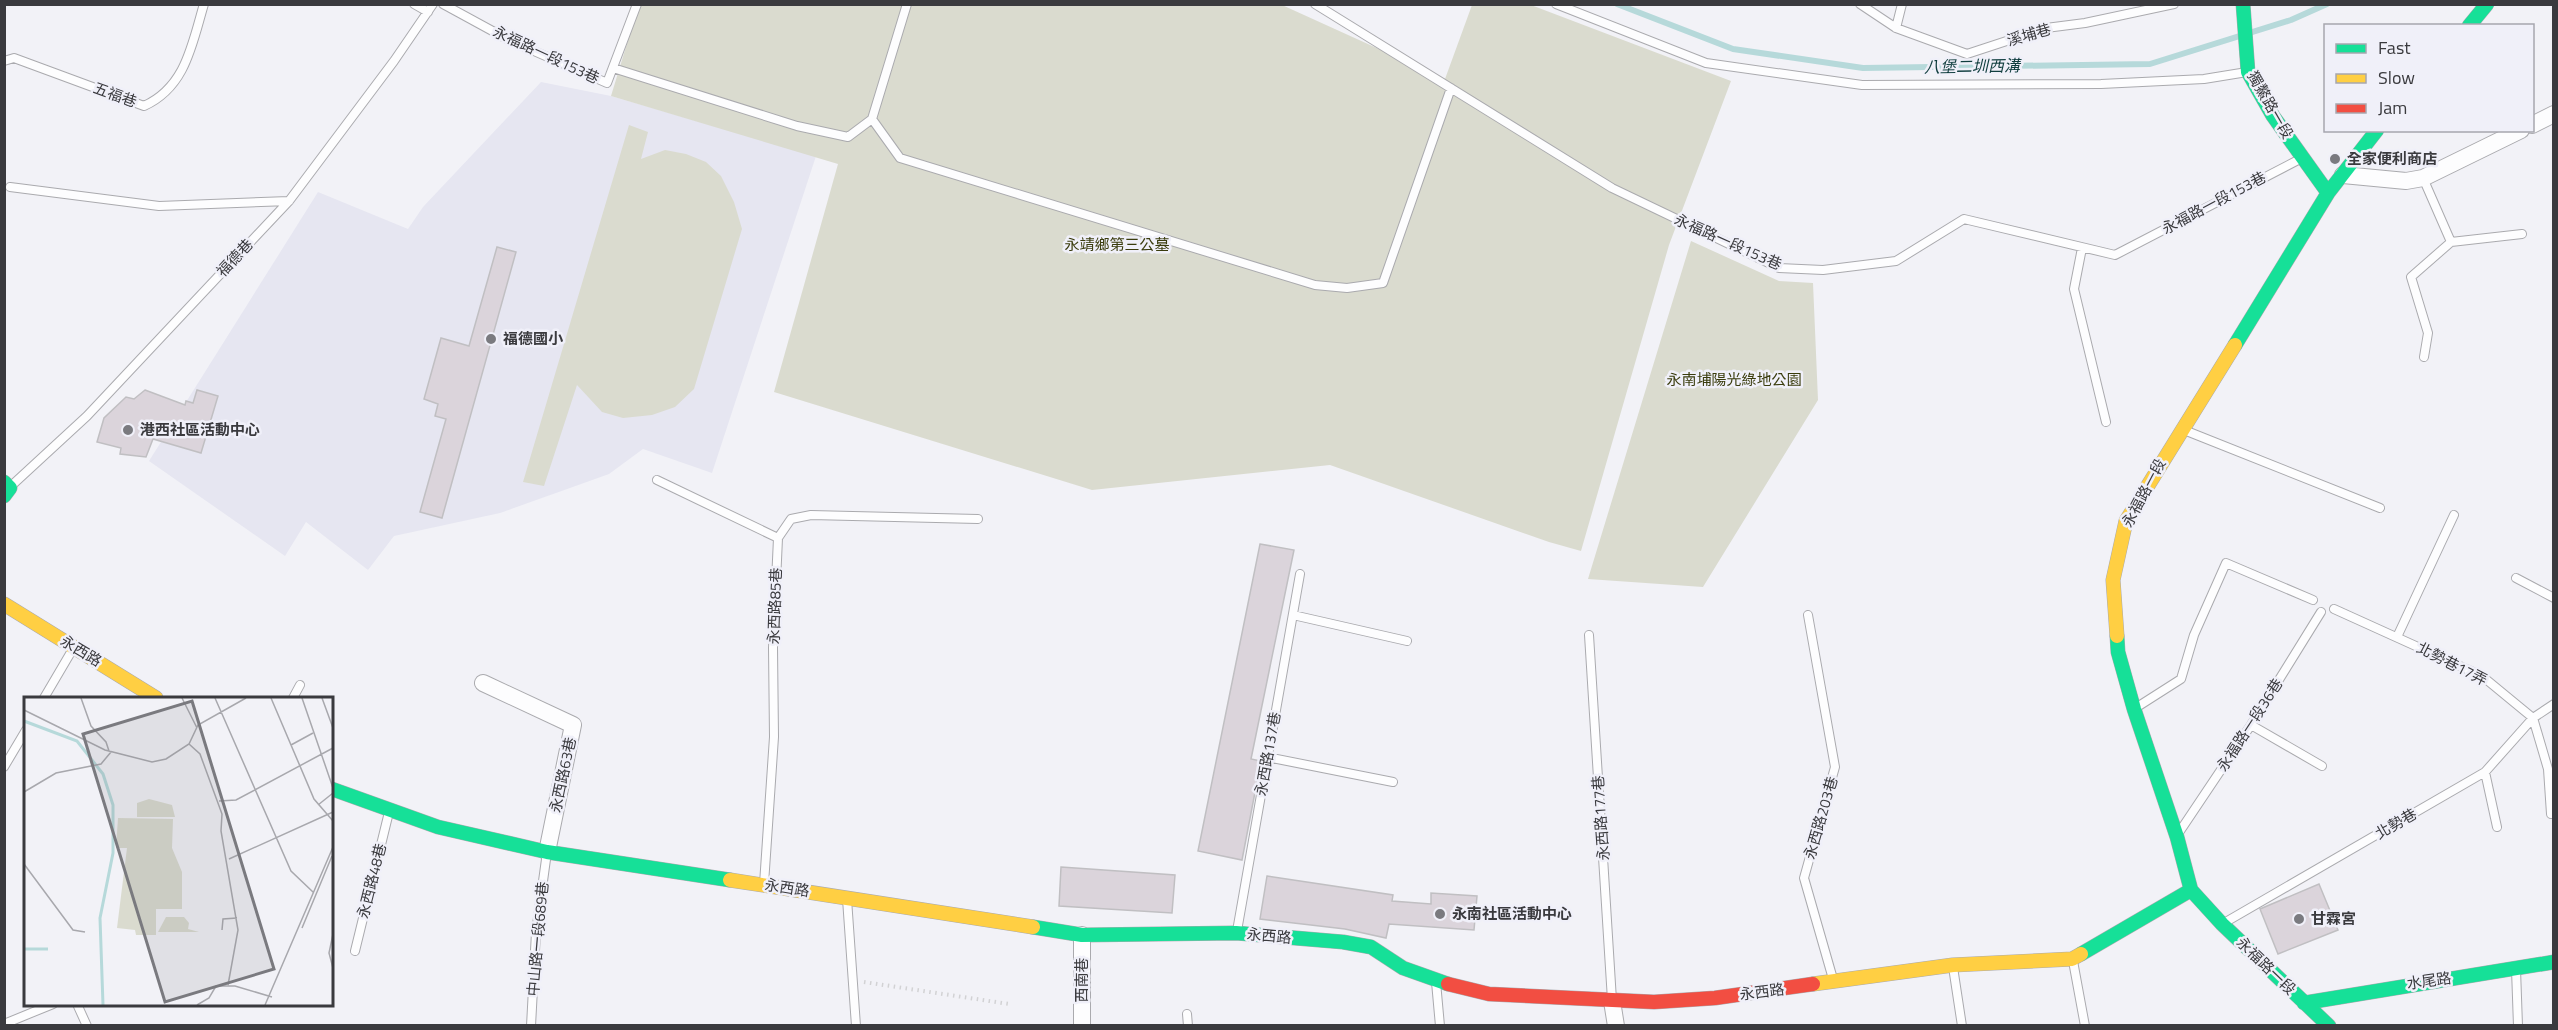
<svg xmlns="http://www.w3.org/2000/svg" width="2558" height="1030" viewBox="0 0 2558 1030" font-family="'Titillium Web','Noto Sans TC',sans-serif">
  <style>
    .built { fill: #e6e6f1 }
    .green { fill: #dadbcf }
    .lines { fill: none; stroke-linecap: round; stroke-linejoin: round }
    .stream { stroke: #b6d9da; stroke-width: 6 }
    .building { fill: #dbd4db; stroke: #c0bfc2; stroke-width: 1.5 }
    .lane-casing { stroke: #aaaaae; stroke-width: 10 }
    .street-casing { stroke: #aaaaae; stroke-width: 18 }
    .fast-casing { stroke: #aaaaae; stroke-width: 15 }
    .slow-casing { stroke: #aaaaae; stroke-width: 15 }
    .jam-casing { stroke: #aaaaae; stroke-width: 15 }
    .path { stroke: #d2d2d4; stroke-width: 4; stroke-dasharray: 1.5 4.5; stroke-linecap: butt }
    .lane { stroke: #fdfdfe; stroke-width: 8 }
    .street { stroke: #fdfdfe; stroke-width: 16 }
    .fast { stroke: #16e098; stroke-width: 14 }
    .slow { stroke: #ffcf43; stroke-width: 14 }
    .jam { stroke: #f24e42; stroke-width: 14 }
    .poi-dot { fill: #7a7a7f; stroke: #f0f0f9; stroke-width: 2 }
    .labels { text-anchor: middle; stroke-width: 5; stroke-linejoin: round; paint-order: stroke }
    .street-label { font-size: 15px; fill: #3a3a3e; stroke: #f0f0f9 }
    .poi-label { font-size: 15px; font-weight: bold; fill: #3a3a3e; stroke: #f0f0f9; text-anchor: start }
    .park-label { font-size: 15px; fill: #3a3c0d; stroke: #f0f0f9 }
    .water-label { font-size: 16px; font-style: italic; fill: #103e3e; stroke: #f0f0f9 }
    .inset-river { fill: none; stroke: #b6d9da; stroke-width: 3 }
    .inset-road { fill: none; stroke: #a8a8ad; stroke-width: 1.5 }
    .view { fill: #7a7a7f; fill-opacity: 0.15; stroke: #7a7a7f; stroke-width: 3 }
    .inset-edge { fill: none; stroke: #3a3a3e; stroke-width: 3 }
  </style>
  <rect width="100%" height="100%" fill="#f2f2f7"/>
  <path class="built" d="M 541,82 L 611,96 L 816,156 L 712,473 L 643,449 L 609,474 L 500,513 L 394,536 L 368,570 L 306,522 L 285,556 L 149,461 L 318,192 L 408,229 L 423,207 Z"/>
  <path class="green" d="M 639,4 L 1282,5 L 1445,79 L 1472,5 L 1531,5 L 1731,81 L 1669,245 L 1581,551 L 1549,542 L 1330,465 L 1092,490 L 774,392 L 838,164 L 611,96 Z
    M 629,125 L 648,132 L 641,159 L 665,150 L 686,154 L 706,162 L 721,176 L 734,202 L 742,229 L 694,389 L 675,407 L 652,415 L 623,418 L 602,412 L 577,385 L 544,486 L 523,482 Z
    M 1691,241 L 1779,281 L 1813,283 L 1818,400 L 1703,587 L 1588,579 Z"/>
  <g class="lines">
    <path class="stream" d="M 1617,4 L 1733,49 L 1863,68 L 2150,64 L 2291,20 L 2327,4"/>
  </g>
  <path class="building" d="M 497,247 L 516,252 L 442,518 L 420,512 L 446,419 L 435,416 L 438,404 L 424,399 L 441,338 L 469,346 Z
    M 145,390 L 185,405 L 186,401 L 193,403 L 197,390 L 218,396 L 201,453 L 153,439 L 146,457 L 120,454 L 121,448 L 97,442 L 104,418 L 126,397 L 134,399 Z
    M 1260,544 L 1294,550 L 1251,759 L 1261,761 L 1242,860 L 1198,851 Z
    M 1061,867 L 1175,875 L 1172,913 L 1059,906 Z
    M 1267,876 L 1393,895 L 1392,901 L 1431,904 L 1431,893 L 1477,896 L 1474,930 L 1389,924 L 1386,938 L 1345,929 L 1260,919 Z
    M 2319,884 L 2338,930 L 2278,954 L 2260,909 Z"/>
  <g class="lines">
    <g class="lane-casing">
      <path id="lane" d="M 414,4 L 428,12
        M 443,4 L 509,40 L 607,83 L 637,4
        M 1315,4 L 1612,188 L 1779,268 L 1823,270 L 1896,261 L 1964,219 L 2115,255 L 2302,158
        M 1556,4 L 1706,63 L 1862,85 L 2101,84 L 2204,79 L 2247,72
        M 1860,4 L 1896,28 L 1967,54 L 2046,28 L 2085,23 L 2174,4
        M 1896,28 L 1902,4
        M 4,61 L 14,58 L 144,106 C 186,87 192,44 204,4
        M 613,68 L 797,126 L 848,137 L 872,119 L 907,4
        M 872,119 L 900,158 L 1315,285 L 1347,288 L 1383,283 L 1451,88
        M 2423,178 L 2451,242
        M 10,187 L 159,206 L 289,201
        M 2082,248 L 2074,289 L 2106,422
        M 2424,357 L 2428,333 L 2411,277 L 2451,242 L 2522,234
        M 2184,430 L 2380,508
        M 657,480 L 778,538
        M 10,487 L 87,416 L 289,201 L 394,61 L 433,4
        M 2516,578 L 2554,598
        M 2334,609 L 2482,676 L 2533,718 L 2548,769 L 2551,814
        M 1293,615 L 1407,641
        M 1808,615 L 1835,767 L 1804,878 L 1833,979
        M 1589,635 L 1612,1000
        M 2397,637 L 2454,515
        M 44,698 L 74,647
        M 293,698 L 300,685
        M 2134,709 L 2181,679 L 2194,635 L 2226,563 L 2313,600
        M 2251,725 L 2322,766
        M 1267,757 L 1393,782
        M 4,767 L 26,730
        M 2485,772 L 2497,827
        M 2178,834 L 2251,725 L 2321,612
        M 764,884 L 774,737 L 773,648 L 778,538 L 791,519 L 811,515 L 978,519
        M 847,899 L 856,1026
        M 2224,923 L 2485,772 L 2533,718 L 2554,704
        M 1237,931 L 1300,574
        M 355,951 L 389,812
        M 2073,961 L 2085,1026
        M 1953,967 L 1962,1026
        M 2516,969 L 2518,1026
        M 1436,982 L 1440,1026
        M 77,1004 L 87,1026
        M 1187,1014 L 1188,1026
        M 4,1024 L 53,1004
        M 531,1026 L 536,932 L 547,852"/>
    </g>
    <g class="street-casing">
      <path id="street" d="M 2532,125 L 2554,114
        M 2343,175 L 2406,181 L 2423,178 L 2521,130
        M 483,683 L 573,725 L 547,852
        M 1612,1001 L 1616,1026
        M 1082,1026 L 1082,935"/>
    </g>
    <g class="fast-casing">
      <path id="fast" d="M 2243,4 L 2248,72 L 2273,116 L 2328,193
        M 2469,26 L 2487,4
        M 2235,345 L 2328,193 L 2377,130
        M 4,482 L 10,488 L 4,496
        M 2117,636 L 2118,652 L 2134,709 L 2177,837 L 2191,890 L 2222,924 L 2329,1026
        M 332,789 L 438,827 L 547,852 L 730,880
        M 1033,927 L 1082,935 L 1236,933 L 1343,942 L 1371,947 L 1403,968 L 1448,984
        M 2081,954 L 2191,890
        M 2304,1003 L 2554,962"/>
    </g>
    <g class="slow-casing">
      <path id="slow" d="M 4,604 L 156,698
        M 2117,636 L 2113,580 L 2126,521 L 2235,345
        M 730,880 L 1033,927
        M 1813,984 L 1953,965 L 2072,959 L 2081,954"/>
    </g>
    <g class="jam-casing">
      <path id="jam" d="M 1448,984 L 1489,994 L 1654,1002 L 1715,998 L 1813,984"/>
    </g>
    <path class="path" d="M 864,982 L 1009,1004"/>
    <use href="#lane" class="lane"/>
    <use href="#street" class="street"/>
    <use href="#fast" class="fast"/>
    <use href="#slow" class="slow"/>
    <use href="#jam" class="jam"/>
  </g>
  <g class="poi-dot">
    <circle cx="2335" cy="159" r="6"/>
    <circle cx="491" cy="339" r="6"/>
    <circle cx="128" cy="430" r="6"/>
    <circle cx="1440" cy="914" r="6"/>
    <circle cx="2299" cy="919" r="6"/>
  </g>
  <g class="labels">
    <g class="street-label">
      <text transform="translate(2029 35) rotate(-16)" y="5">溪埔巷</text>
      <text transform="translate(546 55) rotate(25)" y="5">永福路一段153巷</text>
      <text transform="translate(115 95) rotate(20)" y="5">五福巷</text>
      <text transform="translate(2270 105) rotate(60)" y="5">獨鰲路一段</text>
      <text transform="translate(2214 203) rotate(-28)" y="5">永福路一段153巷</text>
      <text transform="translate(1728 242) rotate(24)" y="5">永福路一段153巷</text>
      <text transform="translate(235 258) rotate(-47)" y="5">福德巷</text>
      <text transform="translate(2144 493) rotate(-62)" y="5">永福路一段</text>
      <text transform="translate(775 606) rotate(-88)" y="5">永西路85巷</text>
      <text transform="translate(81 651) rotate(31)" y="5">永西路</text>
      <text transform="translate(2452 664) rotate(27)" y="5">北勢巷17弄</text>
      <text transform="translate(2250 725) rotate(-57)" y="5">永福路一段36巷</text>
      <text transform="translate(1268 754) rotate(-80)" y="5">永西路137巷</text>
      <text transform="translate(563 775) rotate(-78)" y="5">永西路63巷</text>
      <text transform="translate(1601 818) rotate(-94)" y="5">永西路177巷</text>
      <text transform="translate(1821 818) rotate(-74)" y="5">永西路203巷</text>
      <text transform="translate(2396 824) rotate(-30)" y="5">北勢巷</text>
      <text transform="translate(372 881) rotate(-76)" y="5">永西路48巷</text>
      <text transform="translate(787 888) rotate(9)" y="5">永西路</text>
      <text transform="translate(1269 936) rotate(5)" y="5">永西路</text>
      <text transform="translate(538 939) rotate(-85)" y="5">中山路一段689巷</text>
      <text transform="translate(2266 966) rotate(44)" y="5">永福路一段</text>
      <text transform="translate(1082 980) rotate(-90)" y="5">西南巷</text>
      <text transform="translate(2429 981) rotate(-8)" y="5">水尾路</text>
      <text transform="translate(1762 992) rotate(-7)" y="5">永西路</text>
    </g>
    <g class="poi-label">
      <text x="2347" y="164">全家便利商店</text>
      <text x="503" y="344">福德國小</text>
      <text x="140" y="435">港西社區活動中心</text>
      <text x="1452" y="919">永南社區活動中心</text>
      <text x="2311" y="924">甘霖宮</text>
    </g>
    <g class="park-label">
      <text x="1117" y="250">永靖鄉第三公墓</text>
      <text x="1734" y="385">永南埔陽光綠地公園</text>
    </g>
    <g class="water-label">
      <text transform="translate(1972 66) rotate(-1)" y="6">八堡二圳西溝</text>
    </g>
  </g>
  <g transform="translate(24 697)">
    <rect width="309" height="309" fill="#f2f2f7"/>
    <path d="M 125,102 L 148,108 L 151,120 L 113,120 L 113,106 ZM 94,121 L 149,122 L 148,151 L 158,175 L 158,212 L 132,212 L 132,238 L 112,238 L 111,233 L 93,231 L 103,151 L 92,151 ZM 142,220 L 160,220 L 165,226 L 164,232 L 175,235 L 134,235 Z" fill="#dadbcf"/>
    <path class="inset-river" d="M 0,24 L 53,44 L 79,77 L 89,108 L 89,156 L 76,221 L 79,308M 0,252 L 24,252"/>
    <path class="inset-road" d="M 57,1 L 67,29 L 82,45 L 85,54M 158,1 L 173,31M 191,1 L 267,174 L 289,195M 247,1 L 290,102 L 309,124M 278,1 L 309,91M 298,1 L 309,31M 0,13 L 81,53 L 128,65 L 142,62 L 165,47 L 174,28 L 222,1M 165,47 L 176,57 L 198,117 L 197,134 L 214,233 L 204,288M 267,48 L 289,36M 0,95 L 32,76 L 77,67 L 87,55M 195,104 L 212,103 L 309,51M 294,108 L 309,96M 205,162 L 309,115M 0,167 L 49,233 L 61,235M 278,231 L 308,159M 198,233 L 199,222 L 213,221M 309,237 L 305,256 L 309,271M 173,308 L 185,301 L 192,289 L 211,289 L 248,300M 241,308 L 309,150"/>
    <path class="view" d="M 168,4 L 250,272 L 141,305 L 59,37 Z"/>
    <rect width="309" height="309" class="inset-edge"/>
  </g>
  <rect width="2558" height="1030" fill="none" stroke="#3a3a3e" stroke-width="12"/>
  <rect x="2324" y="24" width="210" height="108" fill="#f0f0f9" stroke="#a7a7ae" stroke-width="1.5"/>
  <rect x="2336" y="44" width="30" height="9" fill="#16e098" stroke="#a7a7ae" stroke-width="1.5"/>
  <text x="2378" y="54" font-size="18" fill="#3a3a3e">Fast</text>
  <rect x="2336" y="74" width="30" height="9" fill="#ffcf43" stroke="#a7a7ae" stroke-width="1.5"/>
  <text x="2378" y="84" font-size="18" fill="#3a3a3e">Slow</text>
  <rect x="2336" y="104" width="30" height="9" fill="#f24e42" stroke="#a7a7ae" stroke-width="1.5"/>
  <text x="2378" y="114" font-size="18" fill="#3a3a3e">Jam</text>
</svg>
